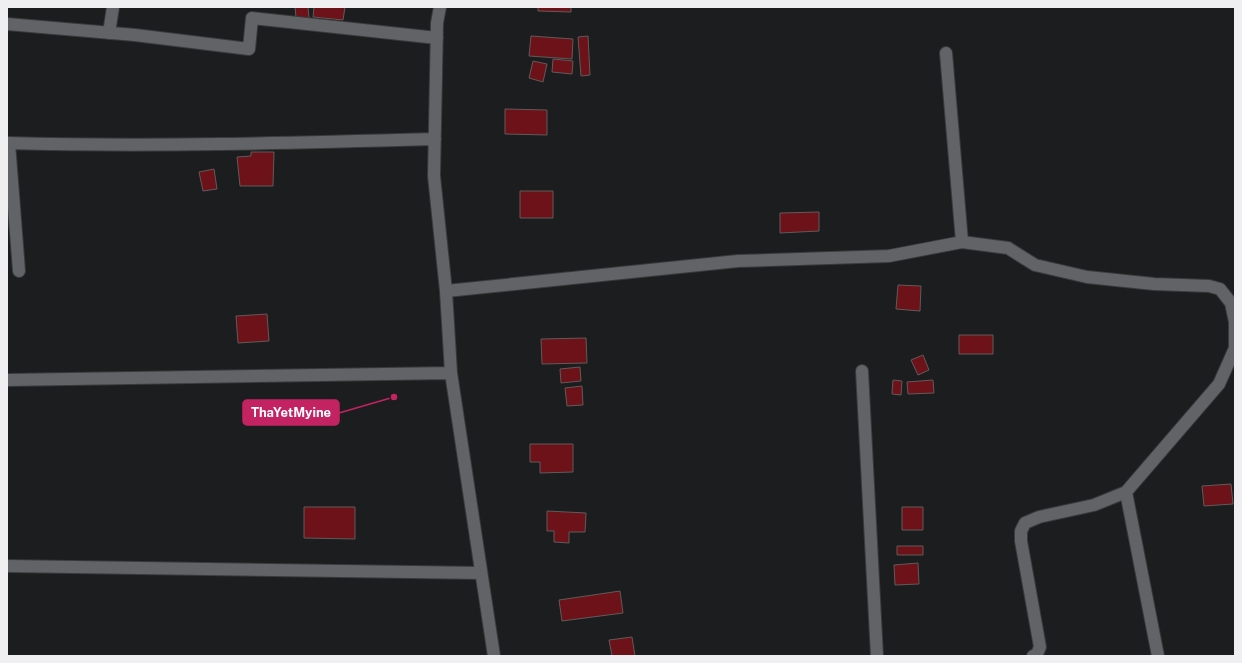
<svg xmlns="http://www.w3.org/2000/svg" width="1242" height="663" viewBox="0 0 1242 663" font-family="'Public Sans',sans-serif">
  <style>
    .building { fill: #6e1219; stroke: #5f5b5b }
    .lines { fill: none; stroke-linecap: round; stroke-linejoin: round }
    .street-casing { stroke: #3a3a3c; stroke-width: 14 }
    .street { stroke: #626366; stroke-width: 12 }
    .leader { fill: none; stroke: #c42362; stroke-width: 1.5 }
    .callout-dot { fill: #c42362; stroke: #1c1d1f; stroke-width: 1.5 }
    .callout { fill: #c42362; stroke: #c42362; stroke-width: 1.5 }
    .callout-label { font-size: 13px; text-anchor: middle; font-weight: bold; fill: #fff }
  </style>
  <rect width="100%" height="100%" fill="#1c1d1f"/>
  <path class="building" d="M 295,7 L 308,7 L 309,18 L 296,18 Z
    M 314,7 L 345,7 L 343,20 L 313,17 Z
    M 538,7 L 571,7 L 571,12 L 538,11 Z
    M 531,36 L 573,39 L 572,59 L 529,56 Z
    M 588,36 L 590,75 L 581,76 L 578,37 Z
    M 553,59 L 573,61 L 572,74 L 552,72 Z
    M 533,61 L 547,64 L 543,82 L 529,78 Z
    M 505,109 L 547,110 L 547,135 L 505,134 Z
    M 251,152 L 274,152 L 273,186 L 240,186 L 237,157 L 251,156 Z
    M 214,169 L 217,189 L 203,191 L 199,172 Z
    M 520,191 L 553,191 L 553,218 L 520,218 Z
    M 819,212 L 819,231 L 780,233 L 780,213 Z
    M 898,285 L 921,286 L 920,311 L 896,309 Z
    M 267,314 L 269,341 L 238,343 L 236,316 Z
    M 959,335 L 993,335 L 993,354 L 959,354 Z
    M 586,338 L 587,363 L 542,364 L 541,339 Z
    M 923,355 L 929,370 L 918,375 L 911,360 Z
    M 580,367 L 581,381 L 561,383 L 560,369 Z
    M 893,380 L 902,381 L 901,395 L 892,394 Z
    M 933,380 L 934,393 L 908,394 L 907,382 Z
    M 582,386 L 583,405 L 567,406 L 565,388 Z
    M 530,444 L 573,444 L 573,472 L 540,473 L 540,462 L 530,462 Z
    M 1231,484 L 1233,504 L 1204,506 L 1202,486 Z
    M 304,507 L 355,507 L 355,539 L 304,538 Z
    M 902,507 L 923,507 L 923,530 L 902,530 Z
    M 547,511 L 586,513 L 585,532 L 569,532 L 569,543 L 554,542 L 554,531 L 547,531 Z
    M 897,546 L 923,546 L 923,555 L 897,555 Z
    M 918,563 L 919,584 L 895,585 L 894,565 Z
    M 620,591 L 623,613 L 562,621 L 559,600 Z
    M 632,637 L 635,656 L 612,656 L 609,640 Z"/>
  <g class="lines">
    <g class="street-casing">
      <path id="street" d="M 440,7 L 437,23 L 434,176 L 446,291 L 451,373 L 494,656
        M 7,24 L 135,35 L 249,49 L 252,18 L 437,38
        M 109,33 L 113,7
        M 946,53 L 962,242
        M 7,143 C 150,147 292,143 435,139
        M 9,143 L 19,271
        M 446,291 L 738,261 L 889,256 L 962,242 L 1008,248 L 1035,265 L 1087,277 L 1154,284 L 1209,286 L 1220,289 L 1231,303 L 1235,322 L 1235,348 L 1219,384 L 1126,492 L 1094,505 L 1039,517 L 1025,523 L 1021,531 L 1021,541 L 1040,647 L 1037,654 L 1033,656
        M 862,371 L 877,656
        M 7,380 L 451,373
        M 1126,492 L 1158,656
        M 7,566 L 481,573"/>
    </g>
    <use href="#street" class="street"/>
  </g>
  <path class="leader" d="M394 397L339 413"/>
  <circle class="callout-dot" cx="394" cy="397" r="4"/>
  <rect class="callout" x="243" y="400" width="96" height="25" rx="4"/>
  <g class="callout-label">
    <text x="291" y="417">ThaYetMyine</text>
  </g>
  <rect width="1242" height="663" fill="none" stroke="#efeff1" stroke-width="16"/>
</svg>
